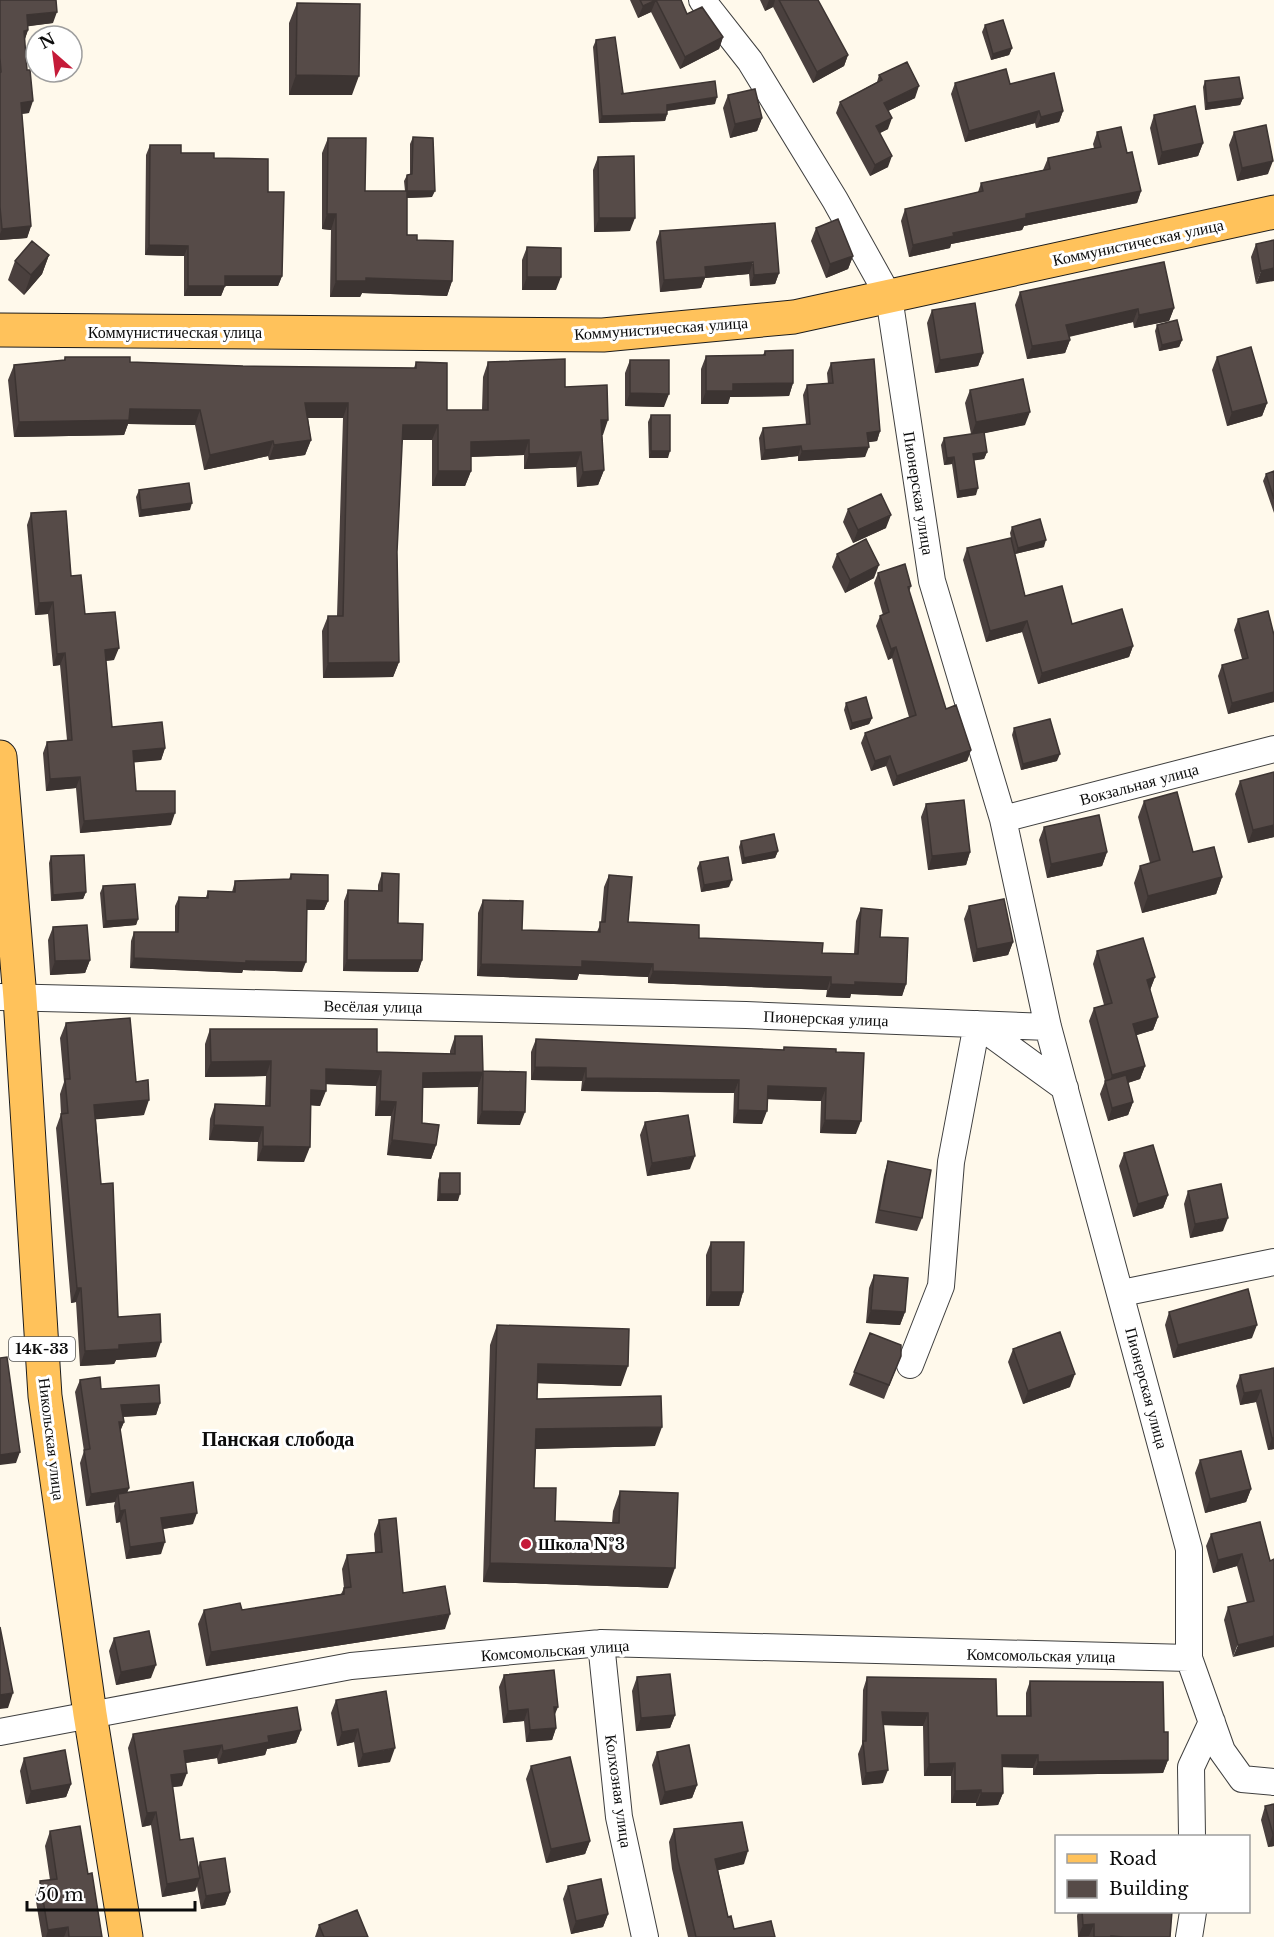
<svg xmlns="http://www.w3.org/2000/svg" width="1274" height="1937" viewBox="0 0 1274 1937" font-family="'Libre Baskerville',serif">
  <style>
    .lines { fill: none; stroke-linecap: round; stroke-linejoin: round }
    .minor-casing { stroke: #3f3f3f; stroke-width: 28 }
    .primary-casing { stroke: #1d1d1d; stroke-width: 35 }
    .minor { stroke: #fff; stroke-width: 26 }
    .primary { stroke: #ffc25b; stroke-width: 33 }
    .wall { fill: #4a403e }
    .shaded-wall { fill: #3c3432 }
    .building { fill: #564b48; stroke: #3c3432; stroke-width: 1.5 }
    .poi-dot { fill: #c51b39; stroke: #fff; stroke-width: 2 }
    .labels { text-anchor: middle; stroke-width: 6; stroke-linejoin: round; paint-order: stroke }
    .shield { fill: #fff; stroke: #555; stroke-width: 1.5 }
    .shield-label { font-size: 15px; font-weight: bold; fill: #0c0c0c }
    .street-label { font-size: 16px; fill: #0c0c0c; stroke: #fff }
    .poi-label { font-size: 16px; font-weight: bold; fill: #0c0c0c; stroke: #fff; text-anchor: start }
    .quarter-label { font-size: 20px; font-weight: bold; fill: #0c0c0c; stroke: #fff }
  </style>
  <rect width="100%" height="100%" fill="#fff9eb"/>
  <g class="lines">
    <g class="minor-casing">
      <path id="minor" d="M 702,0 L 750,61 L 835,200 L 889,297 L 932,581 L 1003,819 L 1048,1027 L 1189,1549 L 1189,1658 L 1222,1751 L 1242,1779 L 1274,1782
        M 1003,819 L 1274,749
        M 0,997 L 746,1015 L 1048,1027
        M 1122,1293 L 1274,1262
        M 910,1365 L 941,1286 L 951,1162 L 977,1024 L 1065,1088
        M 601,1643 L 619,1817 L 645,1937
        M 0,1732 L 351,1666 L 601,1643 L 1189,1658
        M 1192,1836 L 1191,1767 L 1212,1722
        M 1189,1937 L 1193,1912"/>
    </g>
    <g class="primary-casing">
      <path id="primary" d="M 0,330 L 603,335 L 794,317 L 1274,212
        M 0,757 L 20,998 L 45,1396 L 90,1714 L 126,1937"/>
    </g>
    <use href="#minor" class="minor"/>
    <use href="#primary" class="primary"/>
  </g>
  <path class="wall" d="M 0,0 L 53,23 L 28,26 L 28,30 L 24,41 L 29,113 L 22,114 L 31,226 L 27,238 L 0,240 Z
    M 630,0 L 681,0 L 687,14 L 723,37 L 719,49 L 680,69 L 651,12 L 638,18 Z
    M 760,0 L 805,0 L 848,55 L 844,66 L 813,83 L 773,7 L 765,11 Z
    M 297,3 L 352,95 L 289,95 L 289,23 Z
    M 985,25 L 1012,48 L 1009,55 L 991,60 L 982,32 Z
    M 596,40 L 622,94 L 715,104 L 667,111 L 667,114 L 665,121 L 599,123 L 593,47 Z
    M 879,75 L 915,98 L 888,111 L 888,129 L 880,133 L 888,167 L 870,176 L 836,113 L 840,102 L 877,82 Z
    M 1205,81 L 1243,98 L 1240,105 L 1205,110 L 1203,87 Z
    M 955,83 L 1010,84 L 1063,111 L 1059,122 L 1036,128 L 1035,123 L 965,142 L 951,94 Z
    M 728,95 L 762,118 L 757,131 L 730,138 L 723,108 Z
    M 1154,115 L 1203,143 L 1198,156 L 1158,165 L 1150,128 Z
    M 1097,132 L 1127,153 L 1141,191 L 1137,203 L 1024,226 L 1022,230 L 951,244 L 950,248 L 909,257 L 901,221 L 905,209 L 978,192 L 981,183 L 1043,170 L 1048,158 L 1094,148 L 1093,144 Z
    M 1234,132 L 1268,174 L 1237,181 L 1229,145 Z
    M 413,137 L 432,197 L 407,198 L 407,235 L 417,240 L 452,281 L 447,296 L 362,293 L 360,297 L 330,297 L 331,230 L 322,229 L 322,153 L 328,138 L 365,191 L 405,191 L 404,181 L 407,175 L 410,174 L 410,144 Z
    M 150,145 L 181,153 L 214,158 L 268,192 L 282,276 L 278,286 L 225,286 L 221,296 L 184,296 L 184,256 L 145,255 L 146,155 Z
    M 598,157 L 630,231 L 594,232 L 593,170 Z
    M 816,228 L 853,256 L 848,269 L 826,278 L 811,241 Z
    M 660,231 L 779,273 L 775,284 L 750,286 L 749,274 L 705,278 L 701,288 L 660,292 L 656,242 Z
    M 1274,240 L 1256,284 L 1251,257 L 1256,244 Z
    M 527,247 L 556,290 L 522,290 L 522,260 Z
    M 49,255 L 42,274 L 24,295 L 8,280 L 15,261 Z
    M 1020,292 L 1174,308 L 1169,321 L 1134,328 L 1133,322 L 1069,337 L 1070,340 L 1065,353 L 1027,359 L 1015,305 Z
    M 932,310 L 983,353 L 978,366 L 935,373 L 927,323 Z
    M 1157,325 L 1182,340 L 1179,347 L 1159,351 L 1155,331 Z
    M 765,351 L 793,383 L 789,396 L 730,397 L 728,404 L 701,404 L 701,369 L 706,356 L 763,355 Z
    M 65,357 L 130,362 L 243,366 L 414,368 L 416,362 L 447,410 L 482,410 L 483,377 L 488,362 L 565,387 L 603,435 L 602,435 L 604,470 L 598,485 L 577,487 L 576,467 L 524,469 L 524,455 L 471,457 L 471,471 L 465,486 L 432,486 L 432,440 L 402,440 L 397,552 L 399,662 L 393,677 L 323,678 L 322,631 L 328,616 L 337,616 L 343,418 L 308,418 L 311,440 L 305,455 L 269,460 L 268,456 L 204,470 L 195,425 L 128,424 L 124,435 L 14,437 L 8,380 L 14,365 L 64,360 Z
    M 1217,357 L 1267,403 L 1262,416 L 1227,426 L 1212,370 Z
    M 630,360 L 664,407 L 625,406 L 625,373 Z
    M 831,363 L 880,431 L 877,441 L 868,442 L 865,457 L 798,461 L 798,456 L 761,460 L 759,438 L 763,428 L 806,424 L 803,395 L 807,385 L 828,384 L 827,373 Z
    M 970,390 L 1025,425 L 984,433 L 987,452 L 984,459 L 974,460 L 976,495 L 957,498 L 952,464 L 944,465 L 941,445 L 944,438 L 971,434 L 965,403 Z
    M 651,415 L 668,458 L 649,458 L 648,422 Z
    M 1274,471 L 1274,513 L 1263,481 L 1266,474 Z
    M 139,490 L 190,510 L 139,517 L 136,497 Z
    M 848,509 L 886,528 L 853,543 L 843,522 Z
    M 31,513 L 71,576 L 85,614 L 114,660 L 106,661 L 112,727 L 165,748 L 161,760 L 134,762 L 136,791 L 171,825 L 80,833 L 76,788 L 46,791 L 43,753 L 47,742 L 67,740 L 60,665 L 53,666 L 48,614 L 35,615 L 27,525 Z
    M 1012,527 L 1044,547 L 1015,554 L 1025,596 L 1072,624 L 1133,646 L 1129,657 L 1038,684 L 1022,632 L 986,642 L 963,560 L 967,548 L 1011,538 L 1010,533 Z
    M 837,554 L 874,578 L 845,593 L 832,567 Z
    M 878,573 L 911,586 L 909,592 L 946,709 L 971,750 L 967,761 L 893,786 L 886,766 L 871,771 L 861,743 L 865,733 L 909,717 L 892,658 L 888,660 L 876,626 L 880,616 L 883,615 L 874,583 Z
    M 1238,619 L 1274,635 L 1274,702 L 1228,714 L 1218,676 L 1222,665 L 1242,659 L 1234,630 Z
    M 846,703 L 872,718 L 869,724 L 850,730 L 844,710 Z
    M 1014,728 L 1057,761 L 1021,770 L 1012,735 Z
    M 1240,781 L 1274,837 L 1248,843 L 1235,794 Z
    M 1144,801 L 1193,852 L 1222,877 L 1216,894 L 1142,913 L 1134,883 L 1140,866 L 1150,863 L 1138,817 Z
    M 926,804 L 970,852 L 966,865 L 928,870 L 921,817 Z
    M 1044,827 L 1107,852 L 1102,866 L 1047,878 L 1039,840 Z
    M 741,841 L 778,851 L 775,858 L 742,864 L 739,847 Z
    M 51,856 L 86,892 L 83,899 L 51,901 L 49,863 Z
    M 700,862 L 729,887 L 701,892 L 697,868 Z
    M 382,873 L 398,923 L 422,960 L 418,972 L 343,971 L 344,901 L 348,890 L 378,891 L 378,885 Z
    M 291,874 L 328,901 L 324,910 L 307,910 L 302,972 L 243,970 L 242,973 L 130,968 L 131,941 L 134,932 L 175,932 L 175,906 L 179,897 L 206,897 L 208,891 L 232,892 L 235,881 L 289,879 Z
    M 609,875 L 628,922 L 699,938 L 822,953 L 854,954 L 856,921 L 861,908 L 880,937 L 906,984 L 902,996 L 851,994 L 850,998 L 826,997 L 827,990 L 648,983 L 648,977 L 579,974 L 577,980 L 477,976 L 478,913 L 483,900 L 522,930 L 597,932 L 601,922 L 604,887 Z
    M 103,886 L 138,919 L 136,925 L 103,928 L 100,893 Z
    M 969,906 L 1013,942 L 1008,955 L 973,962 L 964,919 Z
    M 53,927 L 90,960 L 85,973 L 50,975 L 48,940 Z
    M 1097,951 L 1155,977 L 1150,990 L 1158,1017 L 1153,1030 L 1136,1035 L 1145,1066 L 1140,1079 L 1128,1083 L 1133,1102 L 1128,1115 L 1108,1121 L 1100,1094 L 1105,1081 L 1089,1021 L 1094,1008 L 1104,1005 L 1093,964 Z
    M 66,1023 L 136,1082 L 144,1115 L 96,1119 L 101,1184 L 118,1317 L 156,1357 L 116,1360 L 114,1364 L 80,1366 L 76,1302 L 71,1303 L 56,1128 L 61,1114 L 60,1094 L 64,1082 L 60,1038 Z
    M 210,1029 L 377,1052 L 450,1054 L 450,1051 L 455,1036 L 483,1071 L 520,1125 L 477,1124 L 478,1086 L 422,1088 L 422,1123 L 436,1145 L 431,1159 L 387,1155 L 391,1116 L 375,1116 L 376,1086 L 326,1084 L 320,1106 L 311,1105 L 304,1162 L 257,1161 L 258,1142 L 209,1140 L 210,1119 L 215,1104 L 265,1106 L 266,1076 L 205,1077 L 205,1044 Z
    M 536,1039 L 783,1050 L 784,1047 L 836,1052 L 856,1134 L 820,1133 L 821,1101 L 767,1099 L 762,1124 L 733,1123 L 734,1093 L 581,1091 L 582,1081 L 531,1080 L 531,1052 Z
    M 645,1122 L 690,1169 L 647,1176 L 640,1135 Z
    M 1124,1153 L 1168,1195 L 1163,1208 L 1133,1217 L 1119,1166 Z
    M 888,1161 L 922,1218 L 917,1231 L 875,1223 L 884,1175 Z
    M 440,1173 L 458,1201 L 437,1201 L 438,1180 Z
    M 1188,1191 L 1223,1231 L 1190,1238 L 1184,1204 Z
    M 711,1242 L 743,1292 L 739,1306 L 706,1306 L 706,1255 Z
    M 874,1275 L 905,1312 L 900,1325 L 866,1323 L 869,1288 Z
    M 1169,1312 L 1252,1338 L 1173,1358 L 1165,1325 Z
    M 497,1325 L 621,1386 L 537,1383 L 537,1399 L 655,1446 L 535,1449 L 534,1488 L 555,1521 L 612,1523 L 613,1511 L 620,1491 L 668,1588 L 483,1582 L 490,1345 Z
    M 870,1333 L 901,1356 L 884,1399 L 849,1385 Z
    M 1013,1349 L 1070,1387 L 1023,1404 L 1008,1362 Z
    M 1274,1368 L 1274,1449 L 1268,1450 L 1256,1402 L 1240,1405 L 1236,1386 L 1240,1375 Z
    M 80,1380 L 101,1389 L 160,1403 L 156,1415 L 123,1417 L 124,1422 L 120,1431 L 129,1488 L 127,1492 L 193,1524 L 163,1529 L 161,1554 L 126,1559 L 120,1522 L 116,1523 L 114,1506 L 115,1502 L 86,1506 L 80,1463 L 84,1451 L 75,1392 Z
    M 1200,1460 L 1251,1489 L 1246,1502 L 1205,1513 L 1195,1473 Z
    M 379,1520 L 403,1593 L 445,1629 L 206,1666 L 198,1624 L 204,1610 L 242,1610 L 341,1594 L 344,1588 L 342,1569 L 347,1555 L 375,1552 L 374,1534 Z
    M 1211,1534 L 1270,1561 L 1233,1657 L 1224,1620 L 1228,1607 L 1247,1603 L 1237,1566 L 1213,1573 L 1206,1546 Z
    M 114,1638 L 151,1678 L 116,1685 L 109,1651 Z
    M 504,1675 L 555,1715 L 556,1728 L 552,1740 L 526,1742 L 524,1721 L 503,1723 L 499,1687 Z
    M 637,1677 L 675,1715 L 670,1728 L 636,1731 L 632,1691 Z
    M 867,1677 L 997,1716 L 1026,1716 L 1026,1693 L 1030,1681 L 1164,1732 L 1168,1760 L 1163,1773 L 1033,1775 L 1033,1768 L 1002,1767 L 1003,1793 L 998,1805 L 976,1806 L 976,1803 L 951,1803 L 951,1776 L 924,1776 L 923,1726 L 883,1725 L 883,1783 L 862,1785 L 858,1754 L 862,1744 L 863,1690 Z
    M 336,1700 L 390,1762 L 358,1767 L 354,1742 L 337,1746 L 331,1713 Z
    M 301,1730 L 296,1743 L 267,1749 L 265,1755 L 218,1764 L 217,1758 L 186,1763 L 182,1786 L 172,1787 L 180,1840 L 198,1868 L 200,1862 L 230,1892 L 225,1905 L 201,1909 L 197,1886 L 195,1891 L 162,1897 L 151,1825 L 142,1827 L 128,1748 L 133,1734 Z
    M 657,1752 L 697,1785 L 692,1798 L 660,1805 L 652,1765 Z
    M 24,1758 L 71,1784 L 66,1797 L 26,1804 L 20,1771 Z
    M 531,1766 L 590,1841 L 585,1854 L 546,1863 L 526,1779 Z
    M 1274,1804 L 1274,1846 L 1268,1847 L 1261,1820 L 1265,1806 Z
    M 674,1829 L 744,1864 L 718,1870 L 728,1917 L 734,1929 L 775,1937 L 688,1937 L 672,1869 L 669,1842 Z
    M 50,1831 L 88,1874 L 102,1937 L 42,1937 L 35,1896 L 40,1881 L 50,1880 L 45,1846 Z
    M 568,1886 L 608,1914 L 603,1927 L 571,1934 L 563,1899 Z
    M 1078,1911 L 1172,1911 L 1170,1937 L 1078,1937 L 1077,1916 Z
    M 319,1925 L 368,1937 L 315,1937 Z"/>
  <path class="shaded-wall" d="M 656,0 L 651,12 L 638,18 L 643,6 Z
    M 769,0 L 775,0 L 773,7 L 765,11 Z
    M 57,12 L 53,23 L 23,27 L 27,15 Z
    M 28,30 L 24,42 L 24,31 Z
    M 723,37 L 719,49 L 680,69 L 685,57 Z
    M 1012,48 L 1009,55 L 991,60 L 993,54 Z
    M 848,55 L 844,66 L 813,83 L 817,72 Z
    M 296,75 L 359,76 L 352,95 L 289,95 Z
    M 919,86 L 915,98 L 880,115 L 884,103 Z
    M 717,97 L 715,104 L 664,111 L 667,105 Z
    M 1243,98 L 1240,105 L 1205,110 L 1207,103 Z
    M 33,101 L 29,113 L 17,114 L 21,103 Z
    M 1039,111 L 1035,123 L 965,142 L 969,131 Z
    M 1063,111 L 1059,122 L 1036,128 L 1041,117 Z
    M 667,114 L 665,121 L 599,123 L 602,116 Z
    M 762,118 L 757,131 L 730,138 L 735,124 Z
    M 892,118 L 888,129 L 872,137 L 876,126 Z
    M 1203,143 L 1198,156 L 1158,165 L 1162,152 Z
    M 892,156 L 888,167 L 870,176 L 875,165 Z
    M 1273,161 L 1268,174 L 1237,181 L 1242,168 Z
    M 407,191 L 435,191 L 432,197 L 405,198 Z
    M 1141,191 L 1137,203 L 1024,226 L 1022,230 L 951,244 L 950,248 L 909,257 L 913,245 L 953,233 L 1026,214 Z
    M 327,214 L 336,214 L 331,230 L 322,229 Z
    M 599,218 L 635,218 L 630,231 L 594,232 Z
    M 31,226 L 27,238 L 0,240 L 0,234 L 2,229 Z
    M 149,245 L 188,246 L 184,256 L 145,255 Z
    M 49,255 L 42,274 L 24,295 L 31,275 Z
    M 853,256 L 848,269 L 826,278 L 830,264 Z
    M 753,262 L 749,274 L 705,278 L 701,288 L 660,292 L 664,280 L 705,267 Z
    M 1274,268 L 1274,281 L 1256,284 L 1261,271 Z
    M 779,273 L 775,284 L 750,286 L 754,275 Z
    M 225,276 L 282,276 L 278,286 L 221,286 Z
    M 527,277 L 561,277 L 556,290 L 522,290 Z
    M 366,278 L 452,281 L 447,296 L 362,293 L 360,297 L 330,297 L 336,281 Z
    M 188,286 L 225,286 L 221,296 L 184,296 Z
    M 1174,308 L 1169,321 L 1134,328 L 1139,315 Z
    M 1138,309 L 1133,322 L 1062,338 L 1066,325 Z
    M 1070,340 L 1065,353 L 1027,359 L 1032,346 Z
    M 1182,340 L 1179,347 L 1159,351 L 1162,345 Z
    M 983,353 L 978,366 L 935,373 L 940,360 Z
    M 793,383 L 789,396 L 730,397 L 728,404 L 701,404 L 706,391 L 733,384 Z
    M 630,393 L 669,394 L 664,407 L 625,406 Z
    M 305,403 L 348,403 L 343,418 L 300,418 Z
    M 1267,403 L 1262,416 L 1227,426 L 1232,412 Z
    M 130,409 L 200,410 L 195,425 L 128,424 L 124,435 L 14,437 L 19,422 Z
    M 1030,412 L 1025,425 L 971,436 L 976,422 Z
    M 601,420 L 608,420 L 603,435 L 596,435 Z
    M 403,425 L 438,425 L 432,440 L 397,440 Z
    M 880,431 L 877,441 L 863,443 L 867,433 Z
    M 311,440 L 305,455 L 269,460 L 274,445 Z
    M 529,440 L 524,455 L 466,457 L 471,442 Z
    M 273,441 L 268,456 L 204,470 L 210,455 Z
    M 801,446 L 798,456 L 761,460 L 765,450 Z
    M 869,447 L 865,457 L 798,461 L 802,451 Z
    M 651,451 L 670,451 L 668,458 L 649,458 Z
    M 581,452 L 576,467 L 524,469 L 529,454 Z
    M 987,452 L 984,459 L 971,461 L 973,454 Z
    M 954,457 L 952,464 L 944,465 L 947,458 Z
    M 604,470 L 598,485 L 577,487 L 583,472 Z
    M 438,471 L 471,471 L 465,486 L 432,486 Z
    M 978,488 L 976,495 L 957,498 L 959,491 Z
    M 192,503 L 190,510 L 139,517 L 141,510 Z
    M 891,515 L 886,528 L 853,543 L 858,530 Z
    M 1046,540 L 1044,547 L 1015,554 L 1018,548 Z
    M 879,565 L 874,578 L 845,593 L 850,580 Z
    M 53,602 L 48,614 L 35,615 L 39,603 Z
    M 1027,621 L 1022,632 L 986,642 L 990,631 Z
    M 1133,646 L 1129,657 L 1038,684 L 1042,673 Z
    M 896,647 L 892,658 L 888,660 L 891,649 Z
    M 119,648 L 114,660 L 101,661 L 105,650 Z
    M 65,653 L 60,665 L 53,666 L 57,654 Z
    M 399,662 L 393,677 L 323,678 L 328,663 Z
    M 1274,692 L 1274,702 L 1228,714 L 1232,703 Z
    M 872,718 L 869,724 L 850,730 L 852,723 Z
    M 165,748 L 161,760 L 129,763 L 133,751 Z
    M 971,750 L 967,761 L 893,786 L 897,776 Z
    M 1060,754 L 1057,761 L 1021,770 L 1023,764 Z
    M 890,756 L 886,766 L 871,771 L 875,761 Z
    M 80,777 L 76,788 L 46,791 L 50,779 Z
    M 175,813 L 171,825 L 80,833 L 84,821 Z
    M 1274,825 L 1274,837 L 1248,843 L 1253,830 Z
    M 778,851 L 775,858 L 742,864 L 744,858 Z
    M 970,852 L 966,865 L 928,870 L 932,856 Z
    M 1107,852 L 1102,866 L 1047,878 L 1051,864 Z
    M 1222,877 L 1216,894 L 1142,913 L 1148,896 Z
    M 732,880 L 729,887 L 701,892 L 704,885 Z
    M 86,892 L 83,899 L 51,901 L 53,895 Z
    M 307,900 L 328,901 L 324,910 L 304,910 Z
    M 138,919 L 136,925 L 103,928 L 106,921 Z
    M 1013,942 L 1008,955 L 973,962 L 977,949 Z
    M 134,958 L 246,961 L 306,962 L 302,972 L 243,970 L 242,973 L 130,968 Z
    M 90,960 L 85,973 L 50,975 L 55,961 Z
    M 347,960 L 422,960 L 418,972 L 343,971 Z
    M 582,961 L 653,964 L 648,977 L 579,974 L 577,980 L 477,976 L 481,964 Z
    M 653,971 L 831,977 L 827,990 L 648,983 Z
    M 1155,977 L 1150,990 L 1147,980 Z
    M 855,982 L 906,984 L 902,996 L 851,994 L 850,998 L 826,997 L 831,984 Z
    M 1158,1017 L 1153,1030 L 1128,1038 L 1133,1024 Z
    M 271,1061 L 266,1076 L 205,1077 L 211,1062 Z
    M 1145,1066 L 1140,1079 L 1107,1089 L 1112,1075 Z
    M 535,1067 L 586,1068 L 582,1081 L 531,1080 Z
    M 326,1069 L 381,1071 L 376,1086 L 321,1084 Z
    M 483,1072 L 478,1087 L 417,1088 L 423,1073 Z
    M 586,1078 L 739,1080 L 734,1093 L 581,1091 Z
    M 768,1086 L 826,1088 L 821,1101 L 763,1099 Z
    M 311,1090 L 326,1091 L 320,1106 L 306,1105 Z
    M 149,1100 L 144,1115 L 89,1120 L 94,1105 Z
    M 380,1101 L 396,1102 L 391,1116 L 375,1116 Z
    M 1133,1102 L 1128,1115 L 1108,1121 L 1112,1108 Z
    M 738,1110 L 767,1111 L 762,1124 L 733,1123 Z
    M 482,1111 L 525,1112 L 520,1125 L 477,1124 Z
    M 825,1120 L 861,1121 L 856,1134 L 820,1133 Z
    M 214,1125 L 263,1127 L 258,1142 L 209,1140 Z
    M 392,1140 L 436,1145 L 431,1159 L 387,1155 Z
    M 263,1146 L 310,1147 L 304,1162 L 257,1161 Z
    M 695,1156 L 690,1169 L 647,1176 L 652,1163 Z
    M 440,1194 L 460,1194 L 458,1201 L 437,1201 Z
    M 1168,1195 L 1163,1208 L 1133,1217 L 1138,1204 Z
    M 1228,1218 L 1223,1231 L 1190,1238 L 1195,1224 Z
    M 77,1288 L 81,1288 L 76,1302 L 71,1303 Z
    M 711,1292 L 743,1292 L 739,1306 L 706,1306 Z
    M 871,1310 L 905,1312 L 900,1325 L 866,1323 Z
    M 1257,1325 L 1252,1338 L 1173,1358 L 1178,1345 Z
    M 161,1342 L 156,1357 L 116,1360 L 114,1364 L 80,1366 L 85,1351 L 119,1345 Z
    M 538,1364 L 628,1366 L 621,1386 L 531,1383 Z
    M 1075,1374 L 1070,1387 L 1023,1404 L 1028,1391 Z
    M 1261,1390 L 1256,1402 L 1240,1405 L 1244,1393 Z
    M 160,1403 L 156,1415 L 117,1417 L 121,1405 Z
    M 119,1422 L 124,1422 L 119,1434 Z
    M 662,1427 L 655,1446 L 528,1449 L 536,1429 Z
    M 1272,1438 L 1274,1438 L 1274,1449 L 1268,1450 Z
    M 20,1452 L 16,1463 L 0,1465 L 0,1455 Z
    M 129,1488 L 124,1501 L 118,1494 L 115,1502 L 86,1506 L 91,1494 Z
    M 1251,1489 L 1246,1502 L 1205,1513 L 1210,1499 Z
    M 125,1510 L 120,1522 L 116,1523 L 120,1511 Z
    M 197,1513 L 193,1524 L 157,1530 L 161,1518 Z
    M 165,1542 L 161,1554 L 126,1559 L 130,1547 Z
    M 1242,1554 L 1237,1566 L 1213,1573 L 1218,1560 Z
    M 490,1563 L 675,1568 L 668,1588 L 483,1582 Z
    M 450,1614 L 445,1629 L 206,1666 L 211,1652 Z
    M 1274,1636 L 1274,1647 L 1233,1657 L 1238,1645 Z
    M 156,1665 L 151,1678 L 116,1685 L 121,1672 Z
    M 13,1693 L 8,1708 L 0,1709 L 0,1695 Z
    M 554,1707 L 558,1707 L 553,1719 Z
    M 528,1709 L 524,1721 L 503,1723 L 508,1711 Z
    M 882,1712 L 928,1713 L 923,1726 L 877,1725 Z
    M 675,1715 L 670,1728 L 636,1731 L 641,1718 Z
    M 556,1728 L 552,1740 L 526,1742 L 530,1730 Z
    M 358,1729 L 354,1742 L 337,1746 L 342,1732 Z
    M 301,1730 L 296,1743 L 267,1749 L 265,1755 L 218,1764 L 223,1751 L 268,1736 Z
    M 222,1745 L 217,1758 L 179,1764 L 184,1751 Z
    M 395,1748 L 390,1762 L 358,1767 L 363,1754 Z
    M 1002,1755 L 1038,1755 L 1033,1768 L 998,1767 Z
    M 1168,1760 L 1163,1773 L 1033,1775 L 1038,1762 Z
    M 955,1763 L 951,1776 L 924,1776 L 929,1764 Z
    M 888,1770 L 883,1783 L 862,1785 L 866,1773 Z
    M 187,1773 L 182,1786 L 166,1788 L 171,1775 Z
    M 71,1784 L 66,1797 L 26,1804 L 31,1791 Z
    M 697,1785 L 692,1798 L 660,1805 L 665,1792 Z
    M 981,1790 L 976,1803 L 951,1803 L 955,1791 Z
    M 981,1793 L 1003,1793 L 998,1805 L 976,1806 Z
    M 156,1812 L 151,1825 L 142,1827 L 147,1813 Z
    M 1273,1834 L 1274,1834 L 1274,1846 L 1268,1847 Z
    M 590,1841 L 585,1854 L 546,1863 L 551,1849 Z
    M 748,1851 L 744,1864 L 711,1872 L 715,1859 Z
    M 200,1878 L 195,1891 L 162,1897 L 167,1884 Z
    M 230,1892 L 225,1905 L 201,1909 L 206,1896 Z
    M 608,1914 L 603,1927 L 571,1934 L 576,1921 Z
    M 1094,1924 L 1089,1936 L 1078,1937 L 1083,1925 Z
    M 68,1927 L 64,1937 L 46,1937 L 48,1930 Z"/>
  <path class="building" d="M 0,0 L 56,0 L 57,12 L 27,15 L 28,30 L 24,31 L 27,70 L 30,70 L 33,101 L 21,103 L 31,226 L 2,229 L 0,207 L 0,73 L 1,72 L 0,58 Z
    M 640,0 L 656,0 L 643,6 Z
    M 656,0 L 681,0 L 687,14 L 702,7 L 723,37 L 685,57 Z
    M 779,0 L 818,0 L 848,55 L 817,72 Z
    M 297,3 L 360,4 L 359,76 L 296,75 Z
    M 1003,20 L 1012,48 L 993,54 L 985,25 Z
    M 615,37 L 623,93 L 621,94 L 715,81 L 717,97 L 667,105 L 667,114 L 602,116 L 596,40 Z
    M 907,62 L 919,86 L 884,103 L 892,118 L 876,126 L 892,156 L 875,165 L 840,102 L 882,80 L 879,75 Z
    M 1006,69 L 1010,84 L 1054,73 L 1063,111 L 1041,117 L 1039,111 L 969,131 L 955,83 Z
    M 1239,77 L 1243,98 L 1207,103 L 1205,81 Z
    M 755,89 L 762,118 L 735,124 L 728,95 Z
    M 1195,106 L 1203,143 L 1162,152 L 1154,115 Z
    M 1266,125 L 1273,161 L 1242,168 L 1234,132 Z
    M 1121,127 L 1127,153 L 1132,152 L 1141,191 L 1026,214 L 1026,218 L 953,233 L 954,236 L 913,245 L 905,209 L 983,191 L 981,183 L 1050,169 L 1048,158 L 1101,147 L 1097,132 Z
    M 413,137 L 433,138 L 435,191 L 407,191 L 407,175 L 412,174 Z
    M 328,138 L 366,138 L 365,191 L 407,191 L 407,235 L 417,235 L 417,240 L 453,241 L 452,281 L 366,278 L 366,281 L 336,281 L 336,214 L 327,214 Z
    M 150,145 L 181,145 L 181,153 L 214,153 L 214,158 L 268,159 L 268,192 L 284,192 L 282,276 L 225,276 L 225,286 L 188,286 L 188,246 L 149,245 Z
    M 634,156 L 635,218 L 599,218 L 598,157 Z
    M 838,219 L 853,256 L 830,264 L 816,228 Z
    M 775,223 L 779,273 L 754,275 L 753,262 L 705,267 L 706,277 L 664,280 L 660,231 Z
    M 1274,240 L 1274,268 L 1261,271 L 1256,244 Z
    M 32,241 L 49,255 L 31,275 L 15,261 Z
    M 527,247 L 561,248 L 561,277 L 527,277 Z
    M 1164,262 L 1174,308 L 1139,315 L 1138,309 L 1066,325 L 1070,340 L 1032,346 L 1020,292 Z
    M 975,303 L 983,353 L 940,360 L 932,310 Z
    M 1177,320 L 1182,340 L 1162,345 L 1157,325 Z
    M 1251,347 L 1267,403 L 1232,412 L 1217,357 Z
    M 793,350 L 793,383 L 733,384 L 733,391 L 706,391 L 706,356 L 765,355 L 765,351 Z
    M 65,357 L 130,357 L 130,362 L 243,366 L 416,368 L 416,362 L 447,363 L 447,410 L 488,410 L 488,362 L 565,359 L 565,387 L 607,385 L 608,420 L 601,420 L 604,470 L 583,472 L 581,452 L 529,454 L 529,440 L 471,442 L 471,471 L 438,471 L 438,425 L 403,425 L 397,552 L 399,662 L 328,663 L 328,616 L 343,616 L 348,403 L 305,403 L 311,440 L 274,445 L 273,441 L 210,455 L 200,410 L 130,409 L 129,420 L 19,422 L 14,365 L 65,360 Z
    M 874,359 L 880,431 L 867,433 L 869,447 L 802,451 L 801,446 L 765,450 L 763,428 L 810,424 L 807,385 L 833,383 L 831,363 Z
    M 630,360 L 669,360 L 669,394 L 630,393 Z
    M 1023,379 L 1030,412 L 976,422 L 970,390 Z
    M 651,415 L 670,415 L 670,451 L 651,451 Z
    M 984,432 L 987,452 L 973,454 L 978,488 L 959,491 L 954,457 L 947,458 L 944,438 Z
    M 1274,471 L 1274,499 L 1266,474 Z
    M 189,483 L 192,503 L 141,510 L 139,490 Z
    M 881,494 L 891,515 L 858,530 L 848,509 Z
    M 66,511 L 71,576 L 81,575 L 85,614 L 115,612 L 119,648 L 105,650 L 112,727 L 162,722 L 165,748 L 133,751 L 136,791 L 175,791 L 175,813 L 84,821 L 80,777 L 50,779 L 47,742 L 72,740 L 65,653 L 57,654 L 53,602 L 39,603 L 31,513 Z
    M 1040,519 L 1046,540 L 1018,548 L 1012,527 Z
    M 1011,538 L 1025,596 L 1062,586 L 1072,624 L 1122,609 L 1133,646 L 1042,673 L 1027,621 L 990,631 L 967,548 Z
    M 866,539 L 879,565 L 850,580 L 837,554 Z
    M 905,564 L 911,586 L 908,587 L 946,709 L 956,705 L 971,750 L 897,776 L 890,756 L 875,761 L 865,733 L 916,715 L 896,647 L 891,649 L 880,616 L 889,612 L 878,573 Z
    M 1268,611 L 1274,635 L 1274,692 L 1232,703 L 1222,665 L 1248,658 L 1238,619 Z
    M 866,697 L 872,718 L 852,723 L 846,703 Z
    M 1050,719 L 1060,754 L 1023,764 L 1014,728 Z
    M 1274,772 L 1274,825 L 1253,830 L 1240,781 Z
    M 1177,792 L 1193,852 L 1214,847 L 1222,877 L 1148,896 L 1140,866 L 1160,860 L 1144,801 Z
    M 964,800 L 970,852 L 932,856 L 926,804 Z
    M 1099,815 L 1107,852 L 1051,864 L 1044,827 Z
    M 774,834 L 778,851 L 744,858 L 741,841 Z
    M 84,855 L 86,892 L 53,895 L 51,856 Z
    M 728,857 L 732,880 L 704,885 L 700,862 Z
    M 382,873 L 399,874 L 398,923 L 423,924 L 422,960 L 347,960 L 348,890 L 382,891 Z
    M 291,874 L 328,875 L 328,901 L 307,900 L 306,962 L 246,961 L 246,963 L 134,958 L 134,932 L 178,932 L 179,897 L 208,898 L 208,891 L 235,892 L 235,881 L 291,879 Z
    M 609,875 L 632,877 L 628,922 L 699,925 L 699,938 L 823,943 L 822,953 L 858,954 L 861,908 L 882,910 L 880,937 L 908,938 L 906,984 L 855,982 L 855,985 L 831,984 L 831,977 L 653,971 L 653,964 L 582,961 L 582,967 L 481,964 L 483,900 L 523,901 L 522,930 L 600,932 L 600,922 L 605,922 Z
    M 135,884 L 138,919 L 106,921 L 103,886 Z
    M 1004,899 L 1013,942 L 977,949 L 969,906 Z
    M 87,925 L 90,960 L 55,961 L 53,927 Z
    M 1143,938 L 1155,977 L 1147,980 L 1158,1017 L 1133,1024 L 1145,1066 L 1112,1075 L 1094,1008 L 1112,1003 L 1097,951 Z
    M 130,1018 L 136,1082 L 148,1080 L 149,1100 L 94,1105 L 101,1184 L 113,1183 L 118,1317 L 160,1314 L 161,1342 L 119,1345 L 119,1349 L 85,1351 L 81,1288 L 77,1288 L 61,1114 L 68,1113 L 65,1079 L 70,1079 L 66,1023 Z
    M 210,1029 L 377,1029 L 377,1052 L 455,1054 L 455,1036 L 482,1036 L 483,1072 L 423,1073 L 422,1123 L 439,1125 L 436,1145 L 392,1140 L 396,1102 L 380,1101 L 381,1071 L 326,1069 L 326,1091 L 311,1090 L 310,1147 L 263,1146 L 263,1127 L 214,1125 L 215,1104 L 270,1106 L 271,1061 L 211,1062 Z
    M 536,1039 L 784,1050 L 784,1047 L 836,1049 L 836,1052 L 864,1053 L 861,1121 L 825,1120 L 826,1088 L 768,1086 L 767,1111 L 738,1110 L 739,1080 L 586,1078 L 586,1068 L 535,1067 Z
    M 483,1071 L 526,1072 L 525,1112 L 482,1111 Z
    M 1126,1075 L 1133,1102 L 1112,1108 L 1105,1081 Z
    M 688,1115 L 695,1156 L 652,1163 L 645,1122 Z
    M 1153,1145 L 1168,1195 L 1138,1204 L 1124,1153 Z
    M 888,1161 L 931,1170 L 922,1218 L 879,1210 Z
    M 440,1173 L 460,1173 L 460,1194 L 440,1194 Z
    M 1221,1184 L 1228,1218 L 1195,1224 L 1188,1191 Z
    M 711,1242 L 744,1242 L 743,1292 L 711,1292 Z
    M 874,1275 L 908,1278 L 905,1312 L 871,1310 Z
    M 1248,1289 L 1257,1325 L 1178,1345 L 1169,1312 Z
    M 497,1325 L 629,1329 L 628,1366 L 538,1364 L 537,1399 L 661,1396 L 662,1427 L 536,1429 L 534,1488 L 556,1488 L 555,1521 L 619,1523 L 620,1491 L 678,1493 L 675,1568 L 490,1563 Z
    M 1060,1332 L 1075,1374 L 1028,1391 L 1013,1349 Z
    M 870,1333 L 901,1345 L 901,1356 L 889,1385 L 854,1372 Z
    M 7,1357 L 20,1452 L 0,1455 L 0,1358 Z
    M 1274,1368 L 1274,1438 L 1272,1438 L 1261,1390 L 1244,1393 L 1240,1375 Z
    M 100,1377 L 101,1389 L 159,1385 L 160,1403 L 121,1405 L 124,1422 L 119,1422 L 129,1488 L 91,1494 L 84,1450 L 90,1449 L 80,1380 Z
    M 1241,1451 L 1251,1489 L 1210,1499 L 1200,1460 Z
    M 193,1482 L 197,1513 L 161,1518 L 165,1542 L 130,1547 L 125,1510 L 120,1511 L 118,1494 Z
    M 396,1518 L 403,1593 L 445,1586 L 450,1614 L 211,1652 L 204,1610 L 240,1603 L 242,1610 L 344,1594 L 344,1588 L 351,1587 L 347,1555 L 382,1552 L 379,1520 Z
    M 1260,1522 L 1270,1561 L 1274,1559 L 1274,1636 L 1238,1645 L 1228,1607 L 1254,1601 L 1242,1554 L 1218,1560 L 1211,1534 Z
    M 0,1627 L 13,1693 L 0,1695 Z
    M 149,1631 L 156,1665 L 121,1672 L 114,1638 Z
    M 554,1670 L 558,1707 L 554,1707 L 556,1728 L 530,1730 L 528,1709 L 508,1711 L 504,1675 Z
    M 670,1674 L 675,1715 L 641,1718 L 637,1677 Z
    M 867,1677 L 996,1679 L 997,1716 L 1031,1716 L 1030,1681 L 1163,1682 L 1164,1732 L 1168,1732 L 1168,1760 L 1038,1762 L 1038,1755 L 1002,1755 L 1003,1793 L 981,1793 L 981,1790 L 955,1791 L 955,1763 L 929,1764 L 928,1713 L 882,1712 L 888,1770 L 866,1773 L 863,1741 L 866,1741 Z
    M 386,1691 L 395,1748 L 363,1754 L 358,1729 L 342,1732 L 336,1700 Z
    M 297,1707 L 301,1730 L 268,1736 L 269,1742 L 223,1751 L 222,1745 L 184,1751 L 187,1773 L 171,1775 L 180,1840 L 193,1838 L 200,1878 L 167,1884 L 156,1812 L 147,1813 L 133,1734 Z
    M 689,1745 L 697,1785 L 665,1792 L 657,1752 Z
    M 65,1750 L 71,1784 L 31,1791 L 24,1758 Z
    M 570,1757 L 590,1841 L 551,1849 L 531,1766 Z
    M 1274,1804 L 1274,1834 L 1273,1834 L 1265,1806 Z
    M 742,1822 L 748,1851 L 715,1859 L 728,1917 L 731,1916 L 734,1929 L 771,1921 L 775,1937 L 696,1937 L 677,1856 L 674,1829 Z
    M 80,1826 L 88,1874 L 92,1873 L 102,1937 L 69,1937 L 68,1927 L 48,1930 L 40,1881 L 57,1879 L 50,1831 Z
    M 225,1858 L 230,1892 L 206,1896 L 200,1862 Z
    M 601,1879 L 608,1914 L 576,1921 L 568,1886 Z
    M 357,1910 L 368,1937 L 324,1937 L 319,1925 Z
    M 1082,1911 L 1172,1911 L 1170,1937 L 1124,1937 L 1111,1936 L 1111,1937 L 1094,1937 L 1094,1924 L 1083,1925 Z"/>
  <circle class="poi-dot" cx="526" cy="1544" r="6"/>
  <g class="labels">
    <rect class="shield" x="9" y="1337" width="66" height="24" rx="4.5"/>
    <g class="shield-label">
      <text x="42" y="1354">14К-33</text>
    </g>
    <g class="street-label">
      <text transform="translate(1138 242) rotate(-12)" y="6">Коммунистическая улица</text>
      <text transform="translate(661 328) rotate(-4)" y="6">Коммунистическая улица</text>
      <text x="175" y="338">Коммунистическая улица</text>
      <text transform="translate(919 493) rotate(81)" y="6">Пионерская улица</text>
      <text transform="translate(1139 784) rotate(-15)" y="6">Вокзальная улица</text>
      <text transform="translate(373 1006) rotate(1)" y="6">Весёлая улица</text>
      <text transform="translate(826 1018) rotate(2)" y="6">Пионерская улица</text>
      <text transform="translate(1147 1388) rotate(75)" y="6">Пионерская улица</text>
      <text transform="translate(52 1439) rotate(83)" y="6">Никольская улица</text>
      <text transform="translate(555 1650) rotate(-4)" y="6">Комсомольская улица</text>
      <text transform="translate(1041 1655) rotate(1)" y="6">Комсомольская улица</text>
      <text transform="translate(619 1791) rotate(82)" y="6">Колхозная улица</text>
    </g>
    <g class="poi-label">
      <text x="538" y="1550">Школа №3</text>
    </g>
    <g class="quarter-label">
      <text x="278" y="1446">Панская слобода</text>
    </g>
  </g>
  <rect x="1055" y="1835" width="195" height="78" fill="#ffffff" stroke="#9e9e9e" stroke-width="1.5"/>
  <rect x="1067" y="1854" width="30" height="9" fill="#ffc25b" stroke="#9e9e9e" stroke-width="1.5"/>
  <text x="1109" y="1865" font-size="18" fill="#0c0c0c">Road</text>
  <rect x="1067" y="1880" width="30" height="18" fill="#564b48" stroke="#9e9e9e" stroke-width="1.5"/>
  <text x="1109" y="1895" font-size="18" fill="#0c0c0c">Building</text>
  <g transform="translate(54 54) rotate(332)"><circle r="28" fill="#ffffff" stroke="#9e9e9e" stroke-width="1.5"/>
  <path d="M0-4.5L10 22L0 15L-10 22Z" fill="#c51b39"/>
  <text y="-9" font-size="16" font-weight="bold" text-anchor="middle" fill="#0c0c0c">N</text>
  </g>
  <path d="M27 1901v9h168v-9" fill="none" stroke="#0c0c0c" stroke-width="3"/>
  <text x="36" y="1901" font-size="18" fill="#0c0c0c" stroke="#ffffff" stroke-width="4.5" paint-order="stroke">50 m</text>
</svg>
